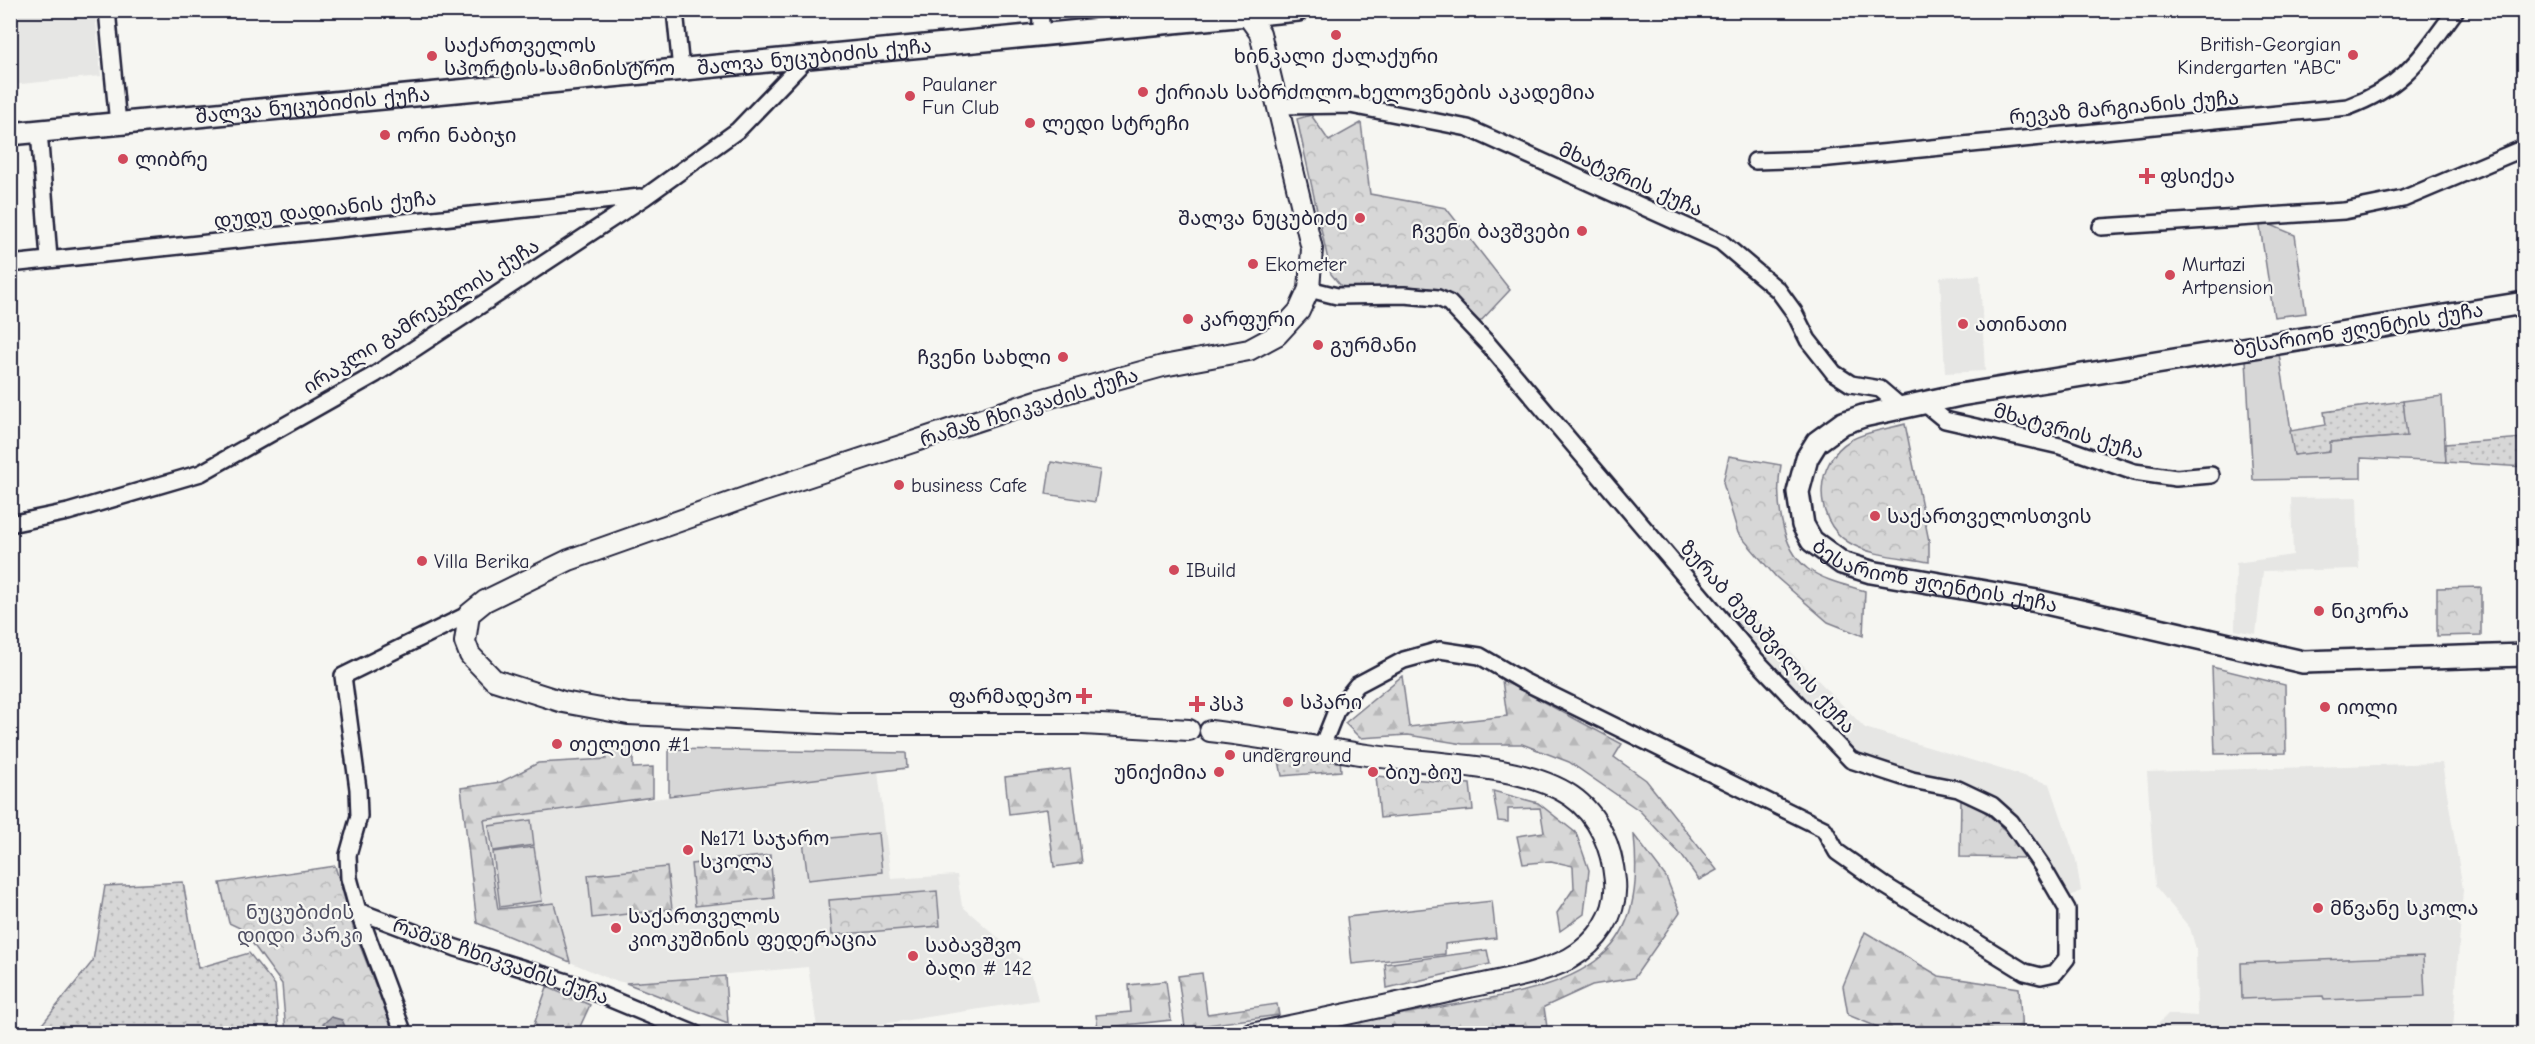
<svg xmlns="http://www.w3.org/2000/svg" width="2535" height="1044" viewBox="0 0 2535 1044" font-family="'Comic Neue','Noto Sans Georgian',sans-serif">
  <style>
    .built { fill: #e6e6e4 }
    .grass { fill: #d7d7d7; stroke: #7c7c89; stroke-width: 1.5 }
    .forest { fill: url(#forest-firs); stroke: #7c7c89; stroke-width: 1.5 }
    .park { fill: url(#park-crowns); stroke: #7c7c89; stroke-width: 1.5 }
    .garden { fill: url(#garden-dots); stroke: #7c7c89; stroke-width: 1.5 }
    .water { fill: url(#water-waves); stroke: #757583; stroke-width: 1.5 }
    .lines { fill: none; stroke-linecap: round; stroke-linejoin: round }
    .minor-casing { stroke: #22223b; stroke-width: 20 }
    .tertiary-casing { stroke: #22223b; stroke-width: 24 }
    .secondary-casing { stroke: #22223b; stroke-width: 26 }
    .minor { stroke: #f6f6f2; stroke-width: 15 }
    .tertiary { stroke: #f6f6f2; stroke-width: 20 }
    .secondary { stroke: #f6f6f2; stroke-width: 21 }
    .poi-dot { fill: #d1495b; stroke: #f6f6f2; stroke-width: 2 }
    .labels { text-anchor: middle; stroke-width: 4.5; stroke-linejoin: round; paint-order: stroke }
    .poi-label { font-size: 20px; fill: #22223b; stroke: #f6f6f2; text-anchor: start }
    .street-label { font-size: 20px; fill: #22223b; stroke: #f6f6f2 }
    .park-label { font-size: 20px; fill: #4f4f62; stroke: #f6f6f2 }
  </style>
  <defs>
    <pattern id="forest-firs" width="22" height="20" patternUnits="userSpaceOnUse" patternTransform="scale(1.5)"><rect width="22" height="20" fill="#d7d7d7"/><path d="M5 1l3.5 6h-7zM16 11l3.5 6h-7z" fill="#b8b8b9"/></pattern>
    <pattern id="park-crowns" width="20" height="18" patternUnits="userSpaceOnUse" patternTransform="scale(1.5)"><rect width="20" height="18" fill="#d7d7d7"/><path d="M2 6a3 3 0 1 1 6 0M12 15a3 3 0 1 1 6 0" fill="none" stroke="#b8b8b9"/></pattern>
    <pattern id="garden-dots" width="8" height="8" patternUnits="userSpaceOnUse" patternTransform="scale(1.5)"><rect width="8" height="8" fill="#d7d7d7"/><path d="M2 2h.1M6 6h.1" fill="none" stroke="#b8b8b9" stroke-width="1.8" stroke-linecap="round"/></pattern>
    <pattern id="water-waves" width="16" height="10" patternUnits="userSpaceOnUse" patternTransform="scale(1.5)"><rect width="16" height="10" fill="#adadb3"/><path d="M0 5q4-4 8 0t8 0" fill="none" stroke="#8c8c93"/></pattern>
  </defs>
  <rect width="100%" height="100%" fill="#f6f6f2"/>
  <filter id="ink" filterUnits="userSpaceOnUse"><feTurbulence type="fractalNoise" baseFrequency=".0167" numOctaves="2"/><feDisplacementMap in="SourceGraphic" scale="12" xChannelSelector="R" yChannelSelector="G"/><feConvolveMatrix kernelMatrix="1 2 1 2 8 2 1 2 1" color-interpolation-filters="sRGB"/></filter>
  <g filter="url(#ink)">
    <path class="built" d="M 10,11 L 95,11 L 101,76 L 11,85 Z
      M 1980,275 L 1985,371 L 1945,373 L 1940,277 Z
      M 2357,497 L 2359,569 L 2263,571 L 2256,634 L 2235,630 L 2236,563 L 2293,555 L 2291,498 Z
      M 1741,602 L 1865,728 L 2050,784 L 2076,860 L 2081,891 L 2064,899 L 1981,792 L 1865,761 L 1847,753 L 1726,613 Z
      M 2442,763 L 2463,889 L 2453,1030 L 2524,1030 L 2524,1033 L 2149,1033 L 2168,1014 L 2197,1016 L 2196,949 L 2190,928 L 2155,886 L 2147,772 Z
      M 878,771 L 891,879 L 957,875 L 962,906 L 1030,966 L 1038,1000 L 818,1034 L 808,967 L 626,983 L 612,980 L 570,962 L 554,903 L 498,909 L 484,820 Z"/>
    <path class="grass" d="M 2259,220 L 2295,235 L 2306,313 L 2274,317 Z
      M 2279,354 L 2295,455 L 2330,442 L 2406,436 L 2403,401 L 2442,396 L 2446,462 L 2361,458 L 2361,478 L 2253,480 L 2246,360 Z
      M 1051,462 L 1100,470 L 1095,502 L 1046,494 Z
      M 669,749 L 906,753 L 907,768 L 669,796 Z
      M 531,820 L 534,845 L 493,851 L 489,826 Z
      M 878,833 L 882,872 L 808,880 L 803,841 Z
      M 534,847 L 542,901 L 500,907 L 493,852 Z
      M 1492,901 L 1496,938 L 1445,944 L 1445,954 L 1352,964 L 1347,917 Z
      M 2423,956 L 2425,996 L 2324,1000 L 2323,996 L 2242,999 L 2241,963 Z"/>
    <path class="forest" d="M 1402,676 L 1409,727 L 1507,716 L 1502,680 L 1622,744 L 1614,757 L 1646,780 L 1717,870 L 1699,880 L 1682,856 L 1640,811 L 1569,762 L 1522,744 L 1463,744 L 1408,735 L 1360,738 L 1345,723 Z
      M 606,748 L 633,748 L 633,768 L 653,767 L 653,797 L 484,820 L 498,909 L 554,903 L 570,962 L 477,923 L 461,788 L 501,782 L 538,763 L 606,759 Z
      M 1070,769 L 1082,863 L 1054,867 L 1047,809 L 1009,814 L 1005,777 Z
      M 1493,791 L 1538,803 L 1576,833 L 1589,870 L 1584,914 L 1560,931 L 1557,913 L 1574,888 L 1573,866 L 1551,861 L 1523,864 L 1517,836 L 1544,832 L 1540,808 L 1508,809 L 1508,822 L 1498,821 Z
      M 1634,835 L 1666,877 L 1680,912 L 1634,978 L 1592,985 L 1544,1007 L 1547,1027 L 1485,1034 L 1300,1034 C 1345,1025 1390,1016 1435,1008 C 1487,998 1568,991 1607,951 C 1637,921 1638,875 1634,835 Z
      M 770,855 L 774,898 L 695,906 L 691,864 Z
      M 667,867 L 672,909 L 592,918 L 588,875 Z
      M 1865,932 L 1939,976 L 2019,988 L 2022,1033 L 1892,1033 L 1848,1015 L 1843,986 Z
      M 1487,950 L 1490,964 L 1387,988 L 1385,964 Z
      M 1202,973 L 1207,1014 L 1277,1004 L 1279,1015 L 1185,1028 L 1178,976 Z
      M 725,976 L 728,1023 L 626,983 Z
      M 1166,981 L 1171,1020 L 1098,1028 L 1096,1015 L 1131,1012 L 1129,985 Z
      M 547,987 L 590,1005 L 577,1033 L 531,1033 Z"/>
    <path class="park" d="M 1311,115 L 1329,141 L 1361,123 L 1370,194 L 1446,208 L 1510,290 L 1480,322 L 1446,291 L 1408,286 L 1357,291 L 1341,286 L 1331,274 L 1297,119 Z
      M 1905,424 L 1929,541 L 1929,562 C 1903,557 1870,556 1848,542 C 1812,519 1814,461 1851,440 C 1867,431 1888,429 1905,424 Z
      M 1729,456 L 1781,465 C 1775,496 1780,548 1808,569 C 1825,581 1846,585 1865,591 L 1863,636 L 1828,622 L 1776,577 L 1738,533 L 1723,483 Z
      M 2481,587 L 2481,635 L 2437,636 L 2437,588 Z
      M 2212,667 L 2285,685 L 2286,753 L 2215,754 Z
      M 1376,776 L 1470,784 L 1473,810 L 1380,818 Z
      M 1961,798 C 1989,809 2010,836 2030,858 L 1960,857 Z
      M 335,866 L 354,930 L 394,1033 L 286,1033 L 282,984 L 242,929 L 229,923 L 220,883 Z
      M 937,891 L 940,926 L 832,935 L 829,900 Z"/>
    <path class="garden" d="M 2403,401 L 2407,436 L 2330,442 L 2330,451 L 2294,455 L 2290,431 L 2326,425 L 2324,412 Z
      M 2524,438 L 2524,467 L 2446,462 L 2445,444 Z
      M 1277,750 L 1340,758 L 1341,771 L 1282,776 Z
      M 183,882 L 198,968 L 249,953 L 275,985 L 279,1033 L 35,1033 L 93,961 L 105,886 Z"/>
    <path class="water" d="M 331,1017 L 342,1020 L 348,1033 L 320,1033 L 322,1025 Z"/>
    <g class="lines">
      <g class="minor-casing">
        <path id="minor" d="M 107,10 L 118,124
          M 675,10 L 681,70
          M 1040,10 L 1042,36
          M 1279,106 L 1350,105 L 1468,128 L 1721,242 L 1778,290 L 1794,312 L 1808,340 L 1834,373 L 1851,384 L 1880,389 L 1901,407
          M 39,131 L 49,258
          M 1755,161 L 1819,159 L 2348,107 C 2405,86 2421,57 2456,10
          M 2101,227 L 2344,211 L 2403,199 L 2524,148
          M 10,264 L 640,197
          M 1309,289 L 1337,296 L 1404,295 L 1438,298 L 1449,303 L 1489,345 L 1754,658 L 1851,760 L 1912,780 L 1958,789 L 1992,805 L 2011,822 L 2042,866 L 2067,909 L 2067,958 L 2055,973 L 2041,976 L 2025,972 L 1884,885 L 1837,852 L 1824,829 L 1523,681 L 1480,656 L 1440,650 L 1404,660 L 1357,685 L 1336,711 L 1322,746
          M 1923,402 L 1945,420 L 2060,446 L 2134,472 L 2176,478 L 2211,475
          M 10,524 L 68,512 L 201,473 L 376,374 L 645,197 L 738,130 L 807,58
          M 469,614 L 343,676 L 358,789 L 359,816 L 348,855 L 349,878 L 358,911 L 456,948 L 577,985 L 695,1034
          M 358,911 L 404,1034"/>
      </g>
      <g class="tertiary-casing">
        <path id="tertiary" d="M 1189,730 L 1083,724 L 842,724 L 628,714 L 563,702 L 494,680 L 470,655 L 465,642 L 469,614 L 485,601 L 569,560 L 761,492 L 1040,400 L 1163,366 L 1249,350 L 1277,335 L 1299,311 L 1309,289 L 1312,249 L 1260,33 L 1247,15
          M 1210,731 C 1263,737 1315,747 1367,755 C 1425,764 1523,763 1571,796 C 1599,815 1612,848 1615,881 C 1618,915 1597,943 1569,959 C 1540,974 1501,980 1469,987 C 1396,1004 1324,1019 1251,1034"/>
      </g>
      <g class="secondary-casing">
        <g id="secondary">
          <path id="s1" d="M 10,134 L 1298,10"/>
          <path id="s2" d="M 2524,303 L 1960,395 L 1863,416 L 1843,423 L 1817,442 L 1807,458 L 1798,492 L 1803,525 L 1812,541 L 1842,563 L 1871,572 L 2037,601 L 2303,662 L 2524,655"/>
        </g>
      </g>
      <use href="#minor" class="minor"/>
      <use href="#tertiary" class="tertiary"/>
      <use href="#secondary" class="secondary"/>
    </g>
  </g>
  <g class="poi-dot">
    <circle cx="1336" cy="35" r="6"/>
    <circle cx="2353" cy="55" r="6"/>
    <circle cx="432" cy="56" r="6"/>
    <circle cx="1143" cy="92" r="6"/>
    <circle cx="910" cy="96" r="6"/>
    <circle cx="1030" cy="123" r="6"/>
    <circle cx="385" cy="135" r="6"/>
    <circle cx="123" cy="159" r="6"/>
    <path d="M2144 167h6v6h6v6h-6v6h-6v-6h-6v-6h6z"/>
    <circle cx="1360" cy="218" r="6"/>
    <circle cx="1582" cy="231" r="6"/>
    <circle cx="1253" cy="264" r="6"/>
    <circle cx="2170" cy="275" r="6"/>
    <circle cx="1188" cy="319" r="6"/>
    <circle cx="1963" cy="324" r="6"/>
    <circle cx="1318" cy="345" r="6"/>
    <circle cx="1063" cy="357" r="6"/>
    <circle cx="899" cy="485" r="6"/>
    <circle cx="1875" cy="516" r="6"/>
    <circle cx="422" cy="561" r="6"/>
    <circle cx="1174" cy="570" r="6"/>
    <circle cx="2319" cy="611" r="6"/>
    <path d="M1081 687h6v6h6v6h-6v6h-6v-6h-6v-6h6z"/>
    <circle cx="1288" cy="702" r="6"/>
    <path d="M1194 695h6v6h6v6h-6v6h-6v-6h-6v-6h6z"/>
    <circle cx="2325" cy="707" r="6"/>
    <circle cx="557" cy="744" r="6"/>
    <circle cx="1230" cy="755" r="6"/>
    <circle cx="1219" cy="772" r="6"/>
    <circle cx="1373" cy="772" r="6"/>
    <circle cx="688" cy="850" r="6"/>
    <circle cx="2318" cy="908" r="6"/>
    <circle cx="616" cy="928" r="6"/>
    <circle cx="913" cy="956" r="6"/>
  </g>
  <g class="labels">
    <g class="poi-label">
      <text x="2341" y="51" text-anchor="end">British-Georgian<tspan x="2341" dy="23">Kindergarten "ABC"</tspan></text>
      <text x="444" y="52">საქართველოს<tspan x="444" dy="23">სპორტის სამინისტრო</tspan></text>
      <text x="1336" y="63" text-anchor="middle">ხინკალი ქალაქური</text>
      <text x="922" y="91">Paulaner<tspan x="922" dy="23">Fun Club</tspan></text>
      <text x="1155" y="99">ქირიას საბრძოლო ხელოვნების აკადემია</text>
      <text x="1042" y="130">ლედი სტრეჩი</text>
      <text x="397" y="142">ორი ნაბიჯი</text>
      <text x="135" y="166">ლიბრე</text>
      <text x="2160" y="183">ფსიქეა</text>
      <text x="1348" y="225" text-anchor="end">შალვა ნუცუბიძე</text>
      <text x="1570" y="238" text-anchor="end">Ჩვენი ბავშვები</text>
      <text x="1265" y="271">Ekometer</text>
      <text x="2182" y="271">Murtazi<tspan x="2182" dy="23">Artpension</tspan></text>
      <text x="1200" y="326">კარფური</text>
      <text x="1975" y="331">ათინათი</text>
      <text x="1330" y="352">გურმანი</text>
      <text x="1051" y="364" text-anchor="end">ჩვენი სახლი</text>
      <text x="911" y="492">business Cafe</text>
      <text x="1887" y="523">საქართველოსთვის</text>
      <text x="434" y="568">Villa Berika</text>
      <text x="1186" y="577">IBuild</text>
      <text x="2331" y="618">ნიკორა</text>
      <text x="1072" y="703" text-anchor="end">ფარმადეპო</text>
      <text x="1300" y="709">სპარი</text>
      <text x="1209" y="711">პსპ</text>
      <text x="2337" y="714">იოლი</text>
      <text x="569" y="751">თელეთი #1</text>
      <text x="1242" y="762">underground</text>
      <text x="1207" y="779" text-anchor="end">უნიქიმია</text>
      <text x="1385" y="779">ბიუ ბიუ</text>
      <text x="700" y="845">№171 საჯარო<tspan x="700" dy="23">სკოლა</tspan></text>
      <text x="2330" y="915">მწვანე სკოლა</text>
      <text x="628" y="923">საქართველოს<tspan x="628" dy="23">კიოკუშინის ფედერაცია</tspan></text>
      <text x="925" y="952">საბავშვო<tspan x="925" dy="23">ბაღი # 142</tspan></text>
    </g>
    <g class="street-label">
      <text dy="7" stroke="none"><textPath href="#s1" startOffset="808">შალვა ნუცუბიძის ქუჩა</textPath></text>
      <text dy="7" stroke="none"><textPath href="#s1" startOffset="304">შალვა ნუცუბიძის ქუჩა</textPath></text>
      <text transform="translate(2124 107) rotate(-5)" y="7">რევაზ მარგიანის ქუჩა</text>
      <text transform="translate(1631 179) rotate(24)" y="7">მხატვრის ქუჩა</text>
      <text transform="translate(325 209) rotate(-6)" y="7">დუდუ დადიანის ქუჩა</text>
      <text transform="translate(421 316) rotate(-32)" y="7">ირაკლი გამრეკელის ქუჩა</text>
      <text transform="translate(2358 329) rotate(-9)" y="7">ბესარიონ ჟღენტის ქუჩა</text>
      <text transform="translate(1029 407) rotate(-17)" y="7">რამაზ ჩხიკვაძის ქუჩა</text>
      <text transform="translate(2069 431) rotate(16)" y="7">მხატვრის ქუჩა</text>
      <text dy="7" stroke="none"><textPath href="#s2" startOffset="960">ბესარიონ ჟღენტის ქუჩა</textPath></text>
      <text transform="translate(1768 637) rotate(48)" y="7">ზურაბ მუზაშვილის ქუჩა</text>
      <text transform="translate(501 961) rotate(19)" y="7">რამაზ ჩხიკვაძის ქუჩა</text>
    </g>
    <g class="park-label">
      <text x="300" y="919">ნუცუბიძის<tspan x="300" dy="23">დიდი პარკი</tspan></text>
    </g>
  </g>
  <rect width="2535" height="1044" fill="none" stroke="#f6f6f2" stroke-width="36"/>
  <rect x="18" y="18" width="2499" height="1008" fill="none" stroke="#22223b" stroke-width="2" filter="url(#ink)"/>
</svg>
